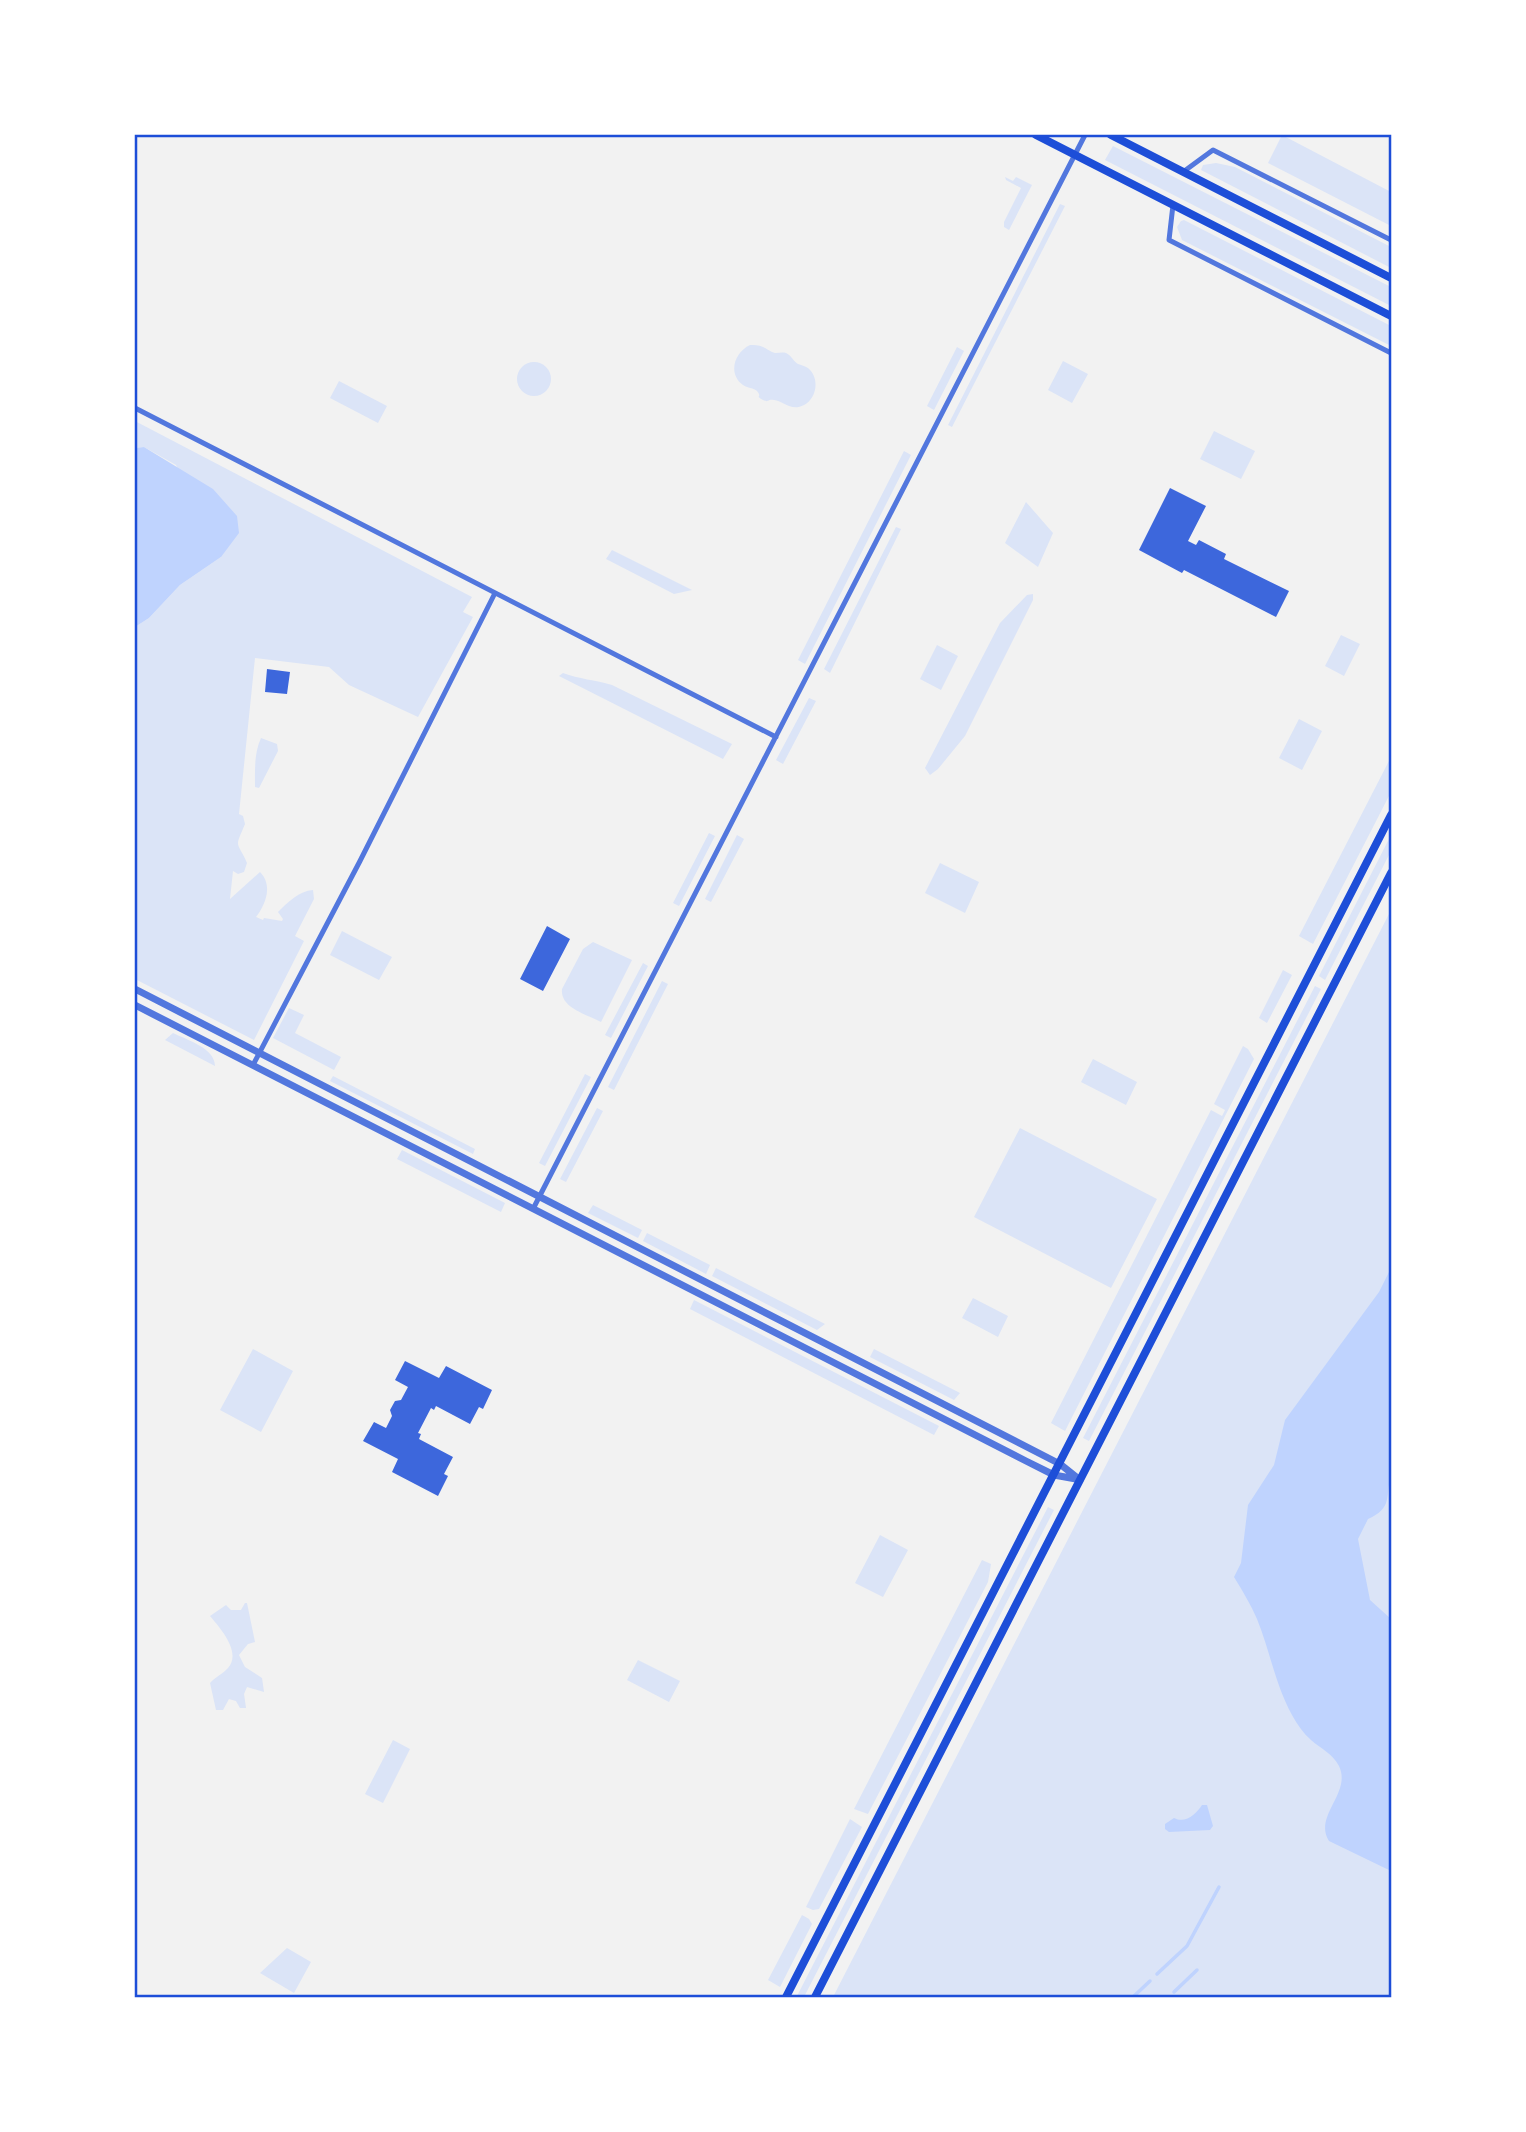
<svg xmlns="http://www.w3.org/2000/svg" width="1526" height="2132" viewBox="0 0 1526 2132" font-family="Overpass,sans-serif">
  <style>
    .green { fill: #dbe4f7 }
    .water { fill: #bfd3fe }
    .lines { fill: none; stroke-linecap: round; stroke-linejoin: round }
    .stream { stroke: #bfd3fe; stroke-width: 3.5 }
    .building { fill: #3d67dc }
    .minor { stroke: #5277de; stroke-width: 5 }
    .tertiary { stroke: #5277de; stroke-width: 7 }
    .secondary { stroke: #1d4ed8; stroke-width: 8 }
    .neatline { fill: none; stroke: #1d4ed8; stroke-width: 2.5 }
  </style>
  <rect width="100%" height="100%" fill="#f2f2f2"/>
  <path class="green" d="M 1282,135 L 1391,192 L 1391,226 L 1268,163 Z
    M 1113,146 L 1391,287 L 1391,306 L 1105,160 Z
    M 1216,163 L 1235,167 L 1391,247 L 1391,268 L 1201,170 L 1203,165 Z
    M 1005,177 L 1013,181 L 1016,177 L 1032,185 L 1009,230 L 1004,227 L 1004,222 L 1021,188 L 1006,180 Z
    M 1060,204 L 1065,206 L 952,427 L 948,425 Z
    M 1184,220 L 1391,326 L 1391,346 L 1182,240 L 1177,227 L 1181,221 Z
    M 750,345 C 764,344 765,350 775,353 C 779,353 783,352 786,353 C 792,356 793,361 798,364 C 801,365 805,366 808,368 C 820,378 817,398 804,405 C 791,412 784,401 774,400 C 766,399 770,403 763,400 C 754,395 763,398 757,391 C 754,388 747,388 743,385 C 727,373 735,352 750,345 Z
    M 957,347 L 964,351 L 934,410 L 927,406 Z
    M 1063,361 L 1088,374 L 1072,403 L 1048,390 Z
    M517 379a17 17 0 1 1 34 0a17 17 0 1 1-34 0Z
    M 339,381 L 387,406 L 378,423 L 330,398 Z
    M 135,421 L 472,597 L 463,612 L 473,617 L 418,717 L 349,685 L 329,667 L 255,658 L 239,814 L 243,816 L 245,824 C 234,850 237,840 247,863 L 244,872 L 238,874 L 233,871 L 230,899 L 260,872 C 273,885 266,904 256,917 L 263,920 L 264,918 L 282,921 L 283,919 L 278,912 C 288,902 299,891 313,890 L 314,899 L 295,936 L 304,941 L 254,1040 L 135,979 L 135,627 L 149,618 L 180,585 L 221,557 L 176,465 L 144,447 L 135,448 Z
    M 1214,431 L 1255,451 L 1241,479 L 1200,459 Z
    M 904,451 L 911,455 L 805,664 L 798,660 Z
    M 1026,502 L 1053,533 L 1038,567 L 1005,543 Z
    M 896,527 L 901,529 L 830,673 L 824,669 Z
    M 612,550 L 692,590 L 674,594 L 606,559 Z
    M 1033,594 L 1033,600 L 965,736 L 938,769 L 930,775 L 925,768 L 1000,623 L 1027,595 Z
    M 1341,635 L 1360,644 L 1344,676 L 1325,666 Z
    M 937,645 L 958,656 L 941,690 L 920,679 Z
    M 563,673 C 579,679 595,680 612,685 L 732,744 L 723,759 L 559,676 Z
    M 809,698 L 816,701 L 783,764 L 776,760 Z
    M 1299,719 L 1322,731 L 1302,770 L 1279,758 Z
    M 261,738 L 277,744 L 278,751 L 259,788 L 255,787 C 255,770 254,753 261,738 Z
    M 1391,757 L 1391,792 L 1313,944 L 1299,936 Z
    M 709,833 L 715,836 L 679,906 L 673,903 Z
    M 737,835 L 744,839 L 711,902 L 705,899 Z
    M 1391,835 L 1391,851 L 1325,980 L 1319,976 Z
    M 940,863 L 979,882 L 965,913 L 925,893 Z
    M 1391,910 L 1391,1997 L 833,1997 Z
    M 342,931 L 392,957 L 379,980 L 330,955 Z
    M 593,942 L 632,960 L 601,1022 C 586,1014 560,1008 562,989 L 583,949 Z
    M 643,963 L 648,966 L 611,1038 L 605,1035 Z
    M 1283,970 L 1292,975 L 1267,1023 L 1259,1018 Z
    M 662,981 L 668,984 L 614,1090 L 608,1087 Z
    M 1315,986 L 1321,989 L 1089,1441 L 1083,1438 Z
    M 289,1008 L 304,1015 L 295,1033 L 341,1057 L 334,1070 L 273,1038 Z
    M 173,1033 C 187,1040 215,1048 215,1066 L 165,1040 Z
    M 1243,1046 L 1248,1049 L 1254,1059 L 1065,1431 L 1051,1423 L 1211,1110 L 1222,1116 L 1225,1110 L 1214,1104 Z
    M 1093,1059 L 1137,1082 L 1126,1105 L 1081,1082 Z
    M 585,1074 L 591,1077 L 545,1166 L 539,1163 Z
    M 333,1076 L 475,1149 L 473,1154 L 330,1081 Z
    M 597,1108 L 603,1111 L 566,1182 L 560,1179 Z
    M 1020,1128 L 1157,1199 L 1111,1288 L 974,1217 Z
    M 402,1150 L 505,1203 L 501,1212 L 397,1159 Z
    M 593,1205 L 642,1230 L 638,1238 L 588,1213 Z
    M 647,1233 L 710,1265 L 706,1274 L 643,1241 Z
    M 716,1268 L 825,1324 L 817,1330 L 712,1276 Z
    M 973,1298 L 1008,1316 L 998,1337 L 962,1318 Z
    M 694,1300 L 939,1426 L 934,1435 L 690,1309 Z
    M 253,1349 L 293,1371 L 261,1432 L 220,1410 Z
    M 874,1349 L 960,1393 L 954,1400 L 870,1357 Z
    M 1048,1507 L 1054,1510 L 804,1997 L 797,1996 Z
    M 880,1535 L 908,1550 L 883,1597 L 855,1583 Z
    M 982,1560 L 991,1564 L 988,1582 L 868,1814 L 854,1809 Z
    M 245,1603 L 247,1603 L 255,1642 L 248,1644 L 239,1655 L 245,1667 L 262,1678 L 264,1692 L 247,1687 L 244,1694 L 246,1708 L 240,1708 L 236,1701 L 229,1699 L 223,1710 L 216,1710 L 210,1683 C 215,1677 223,1674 228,1668 C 242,1652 220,1628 210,1616 L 226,1605 L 231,1610 L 241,1610 Z
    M 638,1660 L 680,1681 L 669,1702 L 627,1680 Z
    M 393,1740 L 410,1749 L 383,1803 L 365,1794 Z
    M 850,1819 L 862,1827 L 819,1909 L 813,1910 L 806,1907 Z
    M 802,1915 L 809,1919 L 812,1924 L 780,1987 L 768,1980 Z
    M 287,1948 L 311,1962 L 294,1993 L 260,1973 Z"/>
  <path class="water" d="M 144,447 L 213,489 L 237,516 L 239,533 L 221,557 L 180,585 L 149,618 L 135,627 L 135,448 Z
    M 1391,1268 L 1391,1475 C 1385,1497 1393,1508 1368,1519 L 1358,1539 L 1370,1600 L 1391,1619 L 1391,1871 L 1329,1841 C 1313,1816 1352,1793 1339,1766 C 1333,1754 1320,1748 1311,1740 C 1303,1733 1297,1724 1292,1715 C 1275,1684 1270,1651 1257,1619 C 1251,1605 1242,1590 1234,1577 L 1241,1563 L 1248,1505 L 1274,1465 L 1285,1420 L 1379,1292 Z
    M 1202,1805 L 1207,1805 L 1213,1826 L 1210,1830 L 1169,1832 L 1165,1829 L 1165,1824 L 1174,1818 C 1186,1824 1196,1814 1202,1805 Z"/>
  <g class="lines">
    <path class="stream" d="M 1157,1974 L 1187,1946 L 1219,1887
      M 1174,1992 L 1197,1970
      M 1133,1997 L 1150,1981"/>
  </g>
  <path class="building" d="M 1170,488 L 1206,506 L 1188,541 L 1196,545 L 1199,540 L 1226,554 L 1224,559 L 1289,591 L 1276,617 L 1184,570 L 1182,573 L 1139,550 Z
    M 267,669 L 290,672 L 287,694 L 265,692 Z
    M 547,926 L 570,939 L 543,991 L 520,979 Z
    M 405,1361 L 439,1378 L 446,1366 L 492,1390 L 483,1409 L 479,1407 L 470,1424 L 436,1406 L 434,1410 L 431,1408 L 418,1433 L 421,1434 L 419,1439 L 453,1457 L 444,1474 L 448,1476 L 438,1496 L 392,1472 L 398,1459 L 363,1441 L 374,1422 L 386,1428 L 392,1416 L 390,1410 L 395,1401 L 401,1400 L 408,1387 L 395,1380 Z"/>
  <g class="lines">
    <path class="minor" d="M 1183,172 L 1213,150 L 1391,240
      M 1173,205 L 1169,240 L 1391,353
      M 135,408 L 776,737
      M 253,1065 L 360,861 L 495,593
      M 533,1209 L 1085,135"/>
    <path class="tertiary" d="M 135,989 L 1060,1464 L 1080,1480
      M 135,1005 L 1026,1461 L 1054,1475 L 1076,1479"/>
    <path class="secondary" d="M 1036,135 L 1391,316
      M 1111,135 L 1391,278
      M 786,1997 L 1391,815
      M 815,1997 L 1391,873"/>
  </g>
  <rect width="1526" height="2132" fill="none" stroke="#ffffff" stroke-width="273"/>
  <rect x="136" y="136" width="1254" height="1860" class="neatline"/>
</svg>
